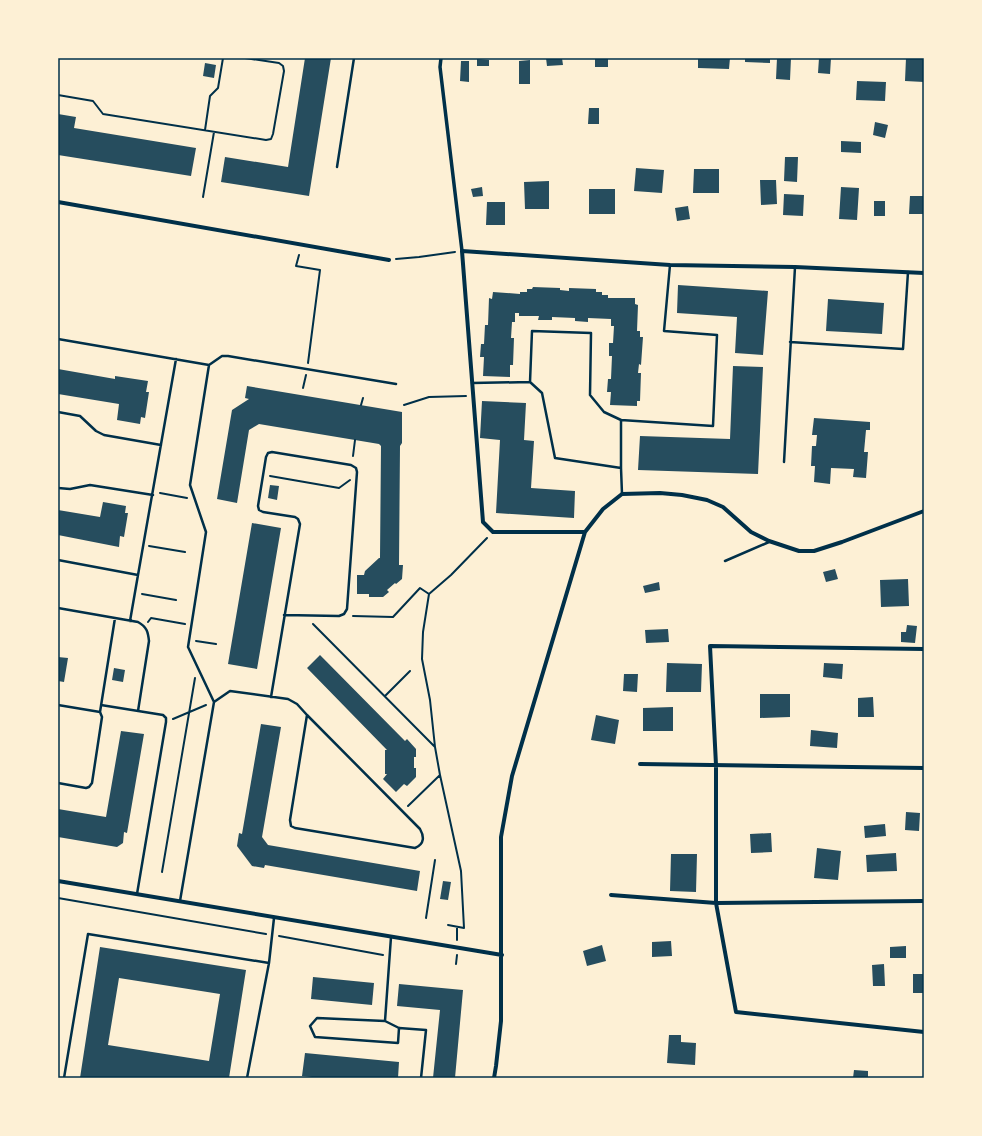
<svg xmlns="http://www.w3.org/2000/svg" width="982" height="1136" viewBox="0 0 982 1136" font-family="'Times New Roman',serif">
  <style>
    .building { fill: #264d5e; fill-rule: evenodd }
    .lines { fill: none; stroke-linecap: round; stroke-linejoin: round }
    .path { stroke: #003049; stroke-width: 2 }
    .service { stroke: #003049; stroke-width: 2.5 }
    .pedestrian { stroke: #003049; stroke-width: 3.5 }
    .minor { stroke: #003049; stroke-width: 4 }
    .neatline { fill: none; stroke: #003049; stroke-width: 1.5 }
  </style>
  <rect width="100%" height="100%" fill="#fdf0d5"/>
  <path class="building" d="M 305,58 L 331,58 L 309,196 L 221,182 L 225,157 L 288,167 Z
    M 546,58 L 562,58 L 563,65 L 547,66 Z
    M 595,58 L 608,58 L 608,67 L 595,67 Z
    M 698,58 L 730,58 L 729,69 L 698,68 Z
    M 745,58 L 770,58 L 770,63 L 745,62 Z
    M 777,58 L 791,58 L 790,80 L 776,79 Z
    M 819,58 L 831,58 L 830,74 L 818,73 Z
    M 906,58 L 924,58 L 924,82 L 905,81 Z
    M 477,59 L 489,60 L 489,66 L 477,66 Z
    M 530,60 L 530,84 L 519,84 L 519,61 Z
    M 461,61 L 469,61 L 469,82 L 460,81 Z
    M 205,63 L 216,65 L 214,78 L 203,76 Z
    M 857,81 L 886,82 L 885,101 L 856,100 Z
    M 589,108 L 599,108 L 599,124 L 588,124 Z
    M 58,114 L 76,117 L 74,128 L 196,148 L 191,176 L 58,155 Z
    M 875,122 L 888,125 L 885,138 L 873,135 Z
    M 841,141 L 861,142 L 861,153 L 841,152 Z
    M 785,157 L 798,157 L 797,182 L 784,181 Z
    M 636,168 L 664,170 L 662,193 L 634,191 Z
    M 694,169 L 719,169 L 719,193 L 693,193 Z
    M 760,180 L 776,180 L 777,204 L 761,205 Z
    M 549,181 L 549,209 L 525,209 L 524,182 Z
    M 482,187 L 483,196 L 473,197 L 471,189 Z
    M 841,187 L 859,188 L 857,220 L 839,219 Z
    M 589,189 L 615,189 L 615,214 L 589,214 Z
    M 784,194 L 804,195 L 803,216 L 783,215 Z
    M 910,196 L 924,196 L 924,214 L 909,214 Z
    M 874,201 L 885,201 L 885,216 L 874,216 Z
    M 487,202 L 505,202 L 505,225 L 486,225 Z
    M 688,206 L 690,219 L 677,221 L 675,208 Z
    M 678,285 L 768,291 L 763,355 L 735,353 L 737,317 L 677,313 Z
    M 533,287 L 560,288 L 560,290 L 569,291 L 569,288 L 596,289 L 596,292 L 602,292 L 602,295 L 608,295 L 608,298 L 635,298 L 635,304 L 638,305 L 637,331 L 640,331 L 640,337 L 643,337 L 641,365 L 639,364 L 638,373 L 641,373 L 640,401 L 637,401 L 637,406 L 610,405 L 611,392 L 607,392 L 608,379 L 611,379 L 612,356 L 609,356 L 609,343 L 613,343 L 614,326 L 611,326 L 611,319 L 588,318 L 588,322 L 575,321 L 575,318 L 552,317 L 552,320 L 538,320 L 539,316 L 519,316 L 519,313 L 515,313 L 515,322 L 512,322 L 511,338 L 514,338 L 513,365 L 510,365 L 510,377 L 483,376 L 484,357 L 480,357 L 481,344 L 484,344 L 485,325 L 488,325 L 489,298 L 492,299 L 493,292 L 520,294 L 520,292 L 527,292 L 527,289 L 532,289 Z
    M 828,299 L 884,303 L 882,334 L 826,331 Z
    M 733,366 L 763,367 L 758,474 L 638,470 L 640,436 L 730,439 Z
    M 58,369 L 115,379 L 115,376 L 148,381 L 146,392 L 149,392 L 145,418 L 141,417 L 140,424 L 117,420 L 119,404 L 58,394 Z
    M 247,386 L 402,412 L 402,443 L 400,446 L 399,565 L 403,565 L 402,579 L 396,584 L 395,583 L 387,590 L 389,592 L 383,597 L 369,597 L 369,594 L 357,594 L 357,575 L 364,575 L 365,571 L 379,558 L 380,558 L 381,446 L 379,444 L 259,424 L 249,430 L 237,503 L 217,499 L 232,410 L 249,399 L 245,398 Z
    M 482,401 L 526,403 L 524,440 L 534,441 L 531,488 L 575,491 L 574,518 L 496,513 L 500,440 L 480,438 Z
    M 814,418 L 870,422 L 870,430 L 866,430 L 864,452 L 868,452 L 866,478 L 853,477 L 854,469 L 831,468 L 830,484 L 814,482 L 815,466 L 811,466 L 812,446 L 816,446 L 817,435 L 812,435 Z
    M 270,485 L 279,486 L 277,500 L 268,498 Z
    M 103,502 L 126,506 L 125,513 L 128,513 L 124,537 L 120,536 L 119,547 L 58,535 L 58,510 L 100,517 Z
    M 252,523 L 281,528 L 257,669 L 228,664 Z
    M 835,569 L 838,579 L 826,582 L 823,572 Z
    M 908,579 L 909,606 L 881,607 L 880,580 Z
    M 659,582 L 660,590 L 645,593 L 643,586 Z
    M 907,625 L 917,626 L 915,643 L 901,642 L 901,632 L 906,632 Z
    M 668,629 L 669,642 L 646,643 L 645,630 Z
    M 320,655 L 405,741 L 407,739 L 416,749 L 416,757 L 414,757 L 414,768 L 416,768 L 416,777 L 407,786 L 404,784 L 396,792 L 383,779 L 387,774 L 385,774 L 385,750 L 387,750 L 307,668 Z
    M 58,657 L 68,658 L 64,682 L 58,681 Z
    M 667,663 L 702,664 L 701,692 L 666,692 Z
    M 824,663 L 843,664 L 842,679 L 823,677 Z
    M 114,668 L 125,670 L 123,682 L 112,680 Z
    M 624,674 L 638,674 L 637,692 L 623,691 Z
    M 760,694 L 790,694 L 790,717 L 760,718 Z
    M 873,697 L 874,717 L 858,717 L 858,698 Z
    M 673,707 L 673,731 L 643,731 L 643,708 Z
    M 596,715 L 619,720 L 615,744 L 591,740 Z
    M 261,724 L 281,727 L 262,837 L 268,845 L 420,871 L 417,891 L 265,865 L 264,868 L 252,866 L 237,846 L 239,833 L 242,834 Z
    M 811,730 L 838,733 L 837,748 L 810,746 Z
    M 121,731 L 144,734 L 127,833 L 124,832 L 123,843 L 117,847 L 58,837 L 58,809 L 106,817 Z
    M 906,812 L 920,813 L 919,831 L 905,830 Z
    M 885,824 L 886,836 L 865,838 L 864,826 Z
    M 771,833 L 772,852 L 751,853 L 750,834 Z
    M 817,848 L 841,851 L 838,880 L 814,878 Z
    M 896,853 L 897,871 L 867,872 L 866,855 Z
    M 671,854 L 697,854 L 696,892 L 670,891 Z
    M 443,881 L 451,882 L 448,900 L 440,899 Z
    M 671,941 L 672,956 L 652,957 L 652,942 Z
    M 602,945 L 606,961 L 587,966 L 583,951 Z
    M 906,946 L 906,958 L 890,958 L 890,947 Z
    M 100,947 L 246,970 L 229,1078 L 80,1078 ZM 119,978 L 220,994 L 209,1061 L 108,1045 Z
    M 884,964 L 885,986 L 873,986 L 872,965 Z
    M 913,974 L 924,974 L 924,993 L 913,993 Z
    M 313,977 L 374,983 L 372,1005 L 311,999 Z
    M 399,984 L 463,990 L 455,1078 L 433,1078 L 440,1010 L 397,1006 Z
    M 669,1035 L 681,1035 L 681,1042 L 696,1043 L 695,1065 L 667,1063 Z
    M 305,1053 L 399,1062 L 398,1078 L 322,1078 L 302,1076 Z
    M 854,1070 L 868,1071 L 868,1078 L 853,1078 Z"/>
  <g class="lines">
    <path class="path" d="M 58,95 L 93,101 L 103,114 L 266,140 L 271,139 L 273,134 L 284,71 L 283,66 L 279,63 L 245,58
      M 205,130 L 210,96 L 218,88 L 223,58
      M 203,197 L 214,132
      M 299,255 L 296,266 L 320,270 L 308,363
      M 396,259 L 419,257 L 455,252
      M 303,388 L 306,375
      M 361,405 L 363,398
      M 404,405 L 429,397 L 466,396
      M 353,456 L 355,440
      M 270,476 L 339,488 L 350,480
      M 160,493 L 187,498
      M 149,546 L 185,552
      M 142,594 L 176,600
      M 429,594 L 451,575 L 487,538
      M 353,616 L 393,617 L 420,588 L 429,594 L 423,632 L 422,659 L 430,700 L 435,747
      M 148,622 L 151,618 L 185,624
      M 313,624 L 435,747 L 440,775
      M 196,641 L 216,644
      M 385,696 L 410,671
      M 173,719 L 206,705
      M 408,806 L 440,775 L 461,871 L 464,928 L 448,925
      M 162,872 L 195,678
      M 58,898 L 266,934
      M 426,918 L 435,860
      M 279,936 L 383,955
      M 457,940 L 457,927
      M 456,964 L 457,955"/>
    <path class="service" d="M 337,167 L 354,58
      M 58,339 L 209,365 L 222,356 L 228,356 L 396,384
      M 790,342 L 903,349 L 908,272
      M 209,365 L 190,485 L 206,532 L 188,647 L 214,702
      M 530,382 L 542,393 L 555,458 L 621,468
      M 472,383 L 530,382 L 532,331 L 591,333 L 590,395 L 604,412 L 621,420 L 621,468 L 622,494
      M 58,412 L 80,416 L 96,431 L 104,435 L 161,445
      M 621,420 L 713,426 L 717,335 L 664,331 L 670,265
      M 784,462 L 795,267
      M 58,488 L 70,489 L 90,485 L 153,495
      M 58,560 L 138,575 L 176,359
      M 725,561 L 769,542
      M 58,608 L 138,622 C 147,627 148,632 149,641 L 138,711
      M 130,621 L 138,575
      M 271,697 L 300,524 L 298,519 L 295,517 L 263,512 L 259,510 L 258,506 L 266,457 L 268,453 L 272,452 L 351,465 L 356,468 L 357,472 L 347,609 L 344,614 L 339,616 L 284,615
      M 58,705 L 100,712
      M 101,705 L 163,715 L 166,718 L 166,722 L 137,894
      M 58,783 L 86,788 L 89,787 L 92,783 L 102,717 L 100,712 L 115,618
      M 180,901 L 214,702 L 230,691 L 288,699 L 297,704 L 307,715 L 290,820 L 291,826 L 295,828 L 415,848 C 425,844 424,836 420,829 L 307,715
      M 391,937 L 385,1021 L 399,1028 L 426,1030 L 421,1078
      M 385,1021 L 317,1018 L 310,1026 L 315,1037 L 398,1043 L 399,1028
      M 64,1078 L 88,934 L 269,963
      M 247,1078 L 269,963 L 274,918"/>
    <path class="pedestrian" d="M 441,58 L 440,67 L 462,251"/>
    <path class="minor" d="M 58,202 L 389,260
      M 585,532 L 493,532 L 483,522 L 462,251 L 670,265 L 795,267 L 924,273
      M 924,649 L 710,646 L 716,765 L 716,903 L 736,1012 L 924,1032
      M 640,764 L 924,768
      M 58,881 L 502,955
      M 611,895 L 716,903 L 924,901
      M 494,1078 L 496,1066 L 501,1021 L 501,837 L 512,776 L 585,532 L 603,509 L 622,494 L 660,493 L 682,495 L 707,500 L 723,507 L 751,532 L 769,541 L 799,551 L 814,551 L 842,542 L 924,511"/>
  </g>
  <rect width="982" height="1136" fill="none" stroke="#fdf0d5" stroke-width="118"/>
  <rect x="59" y="59" width="864" height="1018" class="neatline"/>
</svg>
